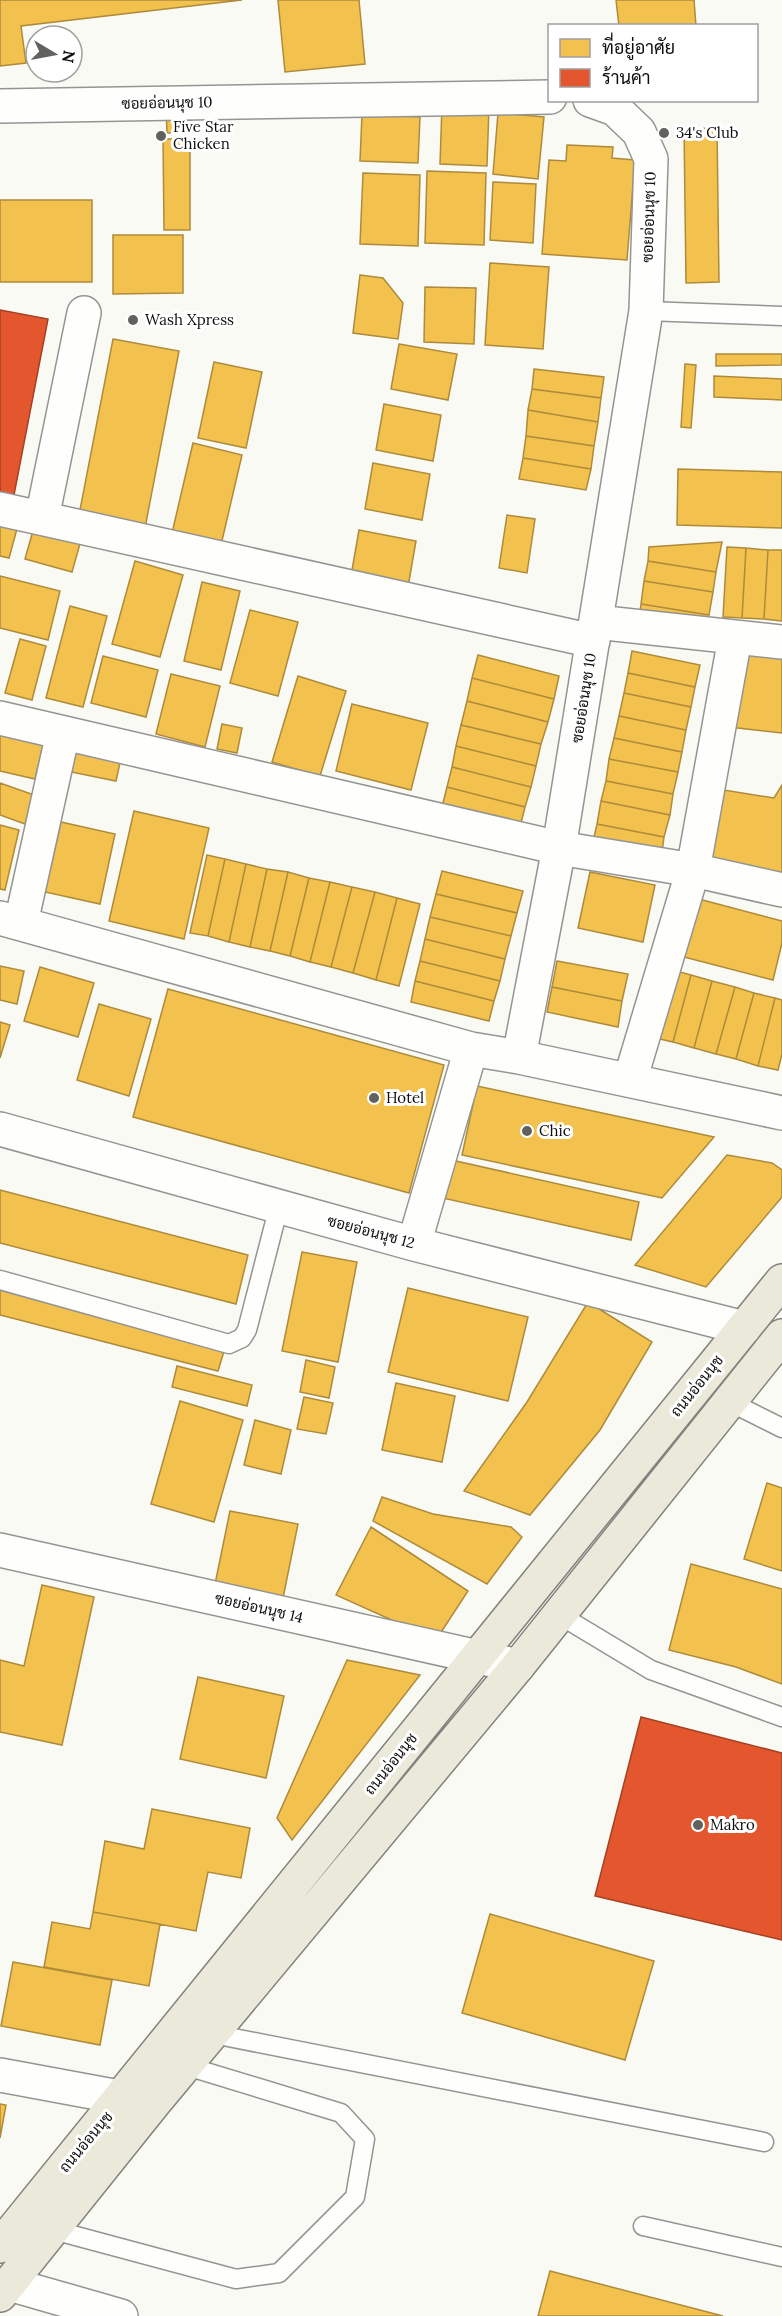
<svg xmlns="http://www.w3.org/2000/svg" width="782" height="2316" viewBox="0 0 782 2316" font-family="Lora,Sarabun,serif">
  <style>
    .homes { fill: #f2c14e; stroke: #ae8b3b; stroke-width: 1.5 }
    .shops { fill: #e4572e; stroke: #a44124; stroke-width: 1.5 }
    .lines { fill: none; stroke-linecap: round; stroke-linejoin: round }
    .service-casing { stroke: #949492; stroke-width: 21 }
    .minor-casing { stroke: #949492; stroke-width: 36 }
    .primary-casing { stroke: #82827f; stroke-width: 36 }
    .service { stroke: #fefefd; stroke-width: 18 }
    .minor { stroke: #fefefd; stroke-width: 33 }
    .primary { stroke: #ebe9da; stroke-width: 33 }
    .poi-dot { fill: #61615e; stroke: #fff; stroke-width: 2 }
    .labels { text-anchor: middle; stroke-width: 6; stroke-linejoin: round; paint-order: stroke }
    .street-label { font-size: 15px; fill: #0e0e0e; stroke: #fff }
    .poi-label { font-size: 15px; fill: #0e0e0e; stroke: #fff; text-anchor: start }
  </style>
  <rect width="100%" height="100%" fill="#fafaf4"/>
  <path class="homes" d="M 0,0 L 242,0 L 21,26 L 26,63 L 0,66 Z
    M 278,0 L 359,0 L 365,64 L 285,72 Z
    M 616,0 L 694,0 L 696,26 L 619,26 Z
    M 190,105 L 192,132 L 167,133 L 166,107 Z
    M 442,105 L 489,106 L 487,166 L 440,164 Z
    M 498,113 L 544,117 L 538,179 L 493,174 Z
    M 362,114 L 420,117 L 418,163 L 360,161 Z
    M 717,128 L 719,282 L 686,283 L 684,129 Z
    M 163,139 L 190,139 L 190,230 L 164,230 Z
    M 567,145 L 613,147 L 612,158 L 635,160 L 627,260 L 542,254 L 549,160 L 566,161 Z
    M 427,171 L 486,173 L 484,245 L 425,243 Z
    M 363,173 L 420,175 L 418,246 L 360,244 Z
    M 493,182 L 536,184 L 533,243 L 490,240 Z
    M 0,200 L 92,200 L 92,282 L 0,282 Z
    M 113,235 L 183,235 L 183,293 L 113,294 Z
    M 490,263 L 549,267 L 543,349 L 485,345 Z
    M 360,275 L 383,278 L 403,303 L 398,339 L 353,333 Z
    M 425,287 L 476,288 L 474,344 L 424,342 Z
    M 113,339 L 179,351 L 145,528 L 79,515 Z
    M 399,344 L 457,354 L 448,400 L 391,389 Z
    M 716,354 L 782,354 L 782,365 L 716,366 Z
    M 214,362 L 262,372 L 246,448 L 198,438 Z
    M 685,364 L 696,365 L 691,428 L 681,427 Z
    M 534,369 L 604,377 L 601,398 L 532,389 Z
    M 714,376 L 782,379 L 782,400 L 714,397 Z
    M 532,389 L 601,398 L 598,422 L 528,410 Z
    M 384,404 L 441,415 L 433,461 L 376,450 Z
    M 528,410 L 598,422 L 594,446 L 526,436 Z
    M 526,436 L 594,446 L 591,469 L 523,458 Z
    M 193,443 L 242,455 L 221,545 L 172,533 Z
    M 523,458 L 591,469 L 586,490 L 519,479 Z
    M 373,463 L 430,474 L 422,520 L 365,509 Z
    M 678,469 L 782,472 L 782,528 L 677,525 Z
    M 0,501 L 23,507 L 9,558 L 0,556 Z
    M 507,515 L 535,519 L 527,573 L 499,568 Z
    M 36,520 L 83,533 L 72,572 L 25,559 Z
    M 359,530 L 416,541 L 408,587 L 351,576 Z
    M 722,542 L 716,572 L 648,561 L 649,547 Z
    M 727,547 L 746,548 L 742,618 L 723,617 Z
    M 746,548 L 768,550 L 764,619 L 742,618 Z
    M 768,550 L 782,550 L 782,621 L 764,619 Z
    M 135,561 L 183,575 L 160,657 L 112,644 Z
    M 648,561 L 716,572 L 713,592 L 644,581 Z
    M 0,576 L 60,591 L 48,640 L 0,628 Z
    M 644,581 L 713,592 L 709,615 L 641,604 Z
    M 202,582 L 240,591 L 221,670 L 184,661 Z
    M 641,604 L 709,615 L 706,637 L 638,627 Z
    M 70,606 L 107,616 L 83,707 L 46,698 Z
    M 250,610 L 298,622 L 278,696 L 230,683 Z
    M 20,639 L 46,646 L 32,700 L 5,693 Z
    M 632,651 L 700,665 L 695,687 L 628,673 Z
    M 744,652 L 782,656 L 782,733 L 729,727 Z
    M 478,655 L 559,676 L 554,699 L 472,678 Z
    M 103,656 L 158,670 L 146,717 L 91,703 Z
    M 628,673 L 695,687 L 691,707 L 624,693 Z
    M 171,674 L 220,686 L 205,747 L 156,734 Z
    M 298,676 L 346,691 L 320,776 L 272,762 Z
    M 472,678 L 554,699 L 548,722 L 467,701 Z
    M 624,693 L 691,707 L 686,730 L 619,716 Z
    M 467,701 L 548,722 L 541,744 L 461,725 Z
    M 352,704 L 428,723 L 411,790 L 336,771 Z
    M 0,714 L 48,725 L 35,779 L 0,771 Z
    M 619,716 L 686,730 L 682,752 L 614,738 Z
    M 222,724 L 242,728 L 237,753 L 217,749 Z
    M 461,725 L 541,744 L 536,766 L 456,746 Z
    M 614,738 L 682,752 L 678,772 L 609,759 Z
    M 456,746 L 536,766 L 531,787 L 452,767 Z
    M 75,748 L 121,758 L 116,781 L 71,772 Z
    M 609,759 L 678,772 L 673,794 L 606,781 Z
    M 452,767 L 531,787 L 525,807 L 447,787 Z
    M 606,781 L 673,794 L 670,815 L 601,801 Z
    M 0,783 L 34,795 L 25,824 L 0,815 Z
    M 782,785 L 782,874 L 705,856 L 718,789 L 774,798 Z
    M 447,787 L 525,807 L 520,827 L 442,807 Z
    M 601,801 L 670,815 L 664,837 L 597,824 Z
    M 134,811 L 209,828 L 184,939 L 109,921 Z
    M 61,822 L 115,834 L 100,904 L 45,892 Z
    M 597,824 L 664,837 L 661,859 L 592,846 Z
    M 0,825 L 19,830 L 5,890 L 0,889 Z
    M 207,855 L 225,859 L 208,936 L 190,933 Z
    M 225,859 L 246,864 L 229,942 L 208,936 Z
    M 246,864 L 267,869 L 250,947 L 229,942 Z
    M 267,869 L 288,872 L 270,951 L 250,947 Z
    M 442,871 L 523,891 L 517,913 L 436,894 Z
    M 288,872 L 309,878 L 290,956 L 270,951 Z
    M 590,872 L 655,885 L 643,942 L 578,928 Z
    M 309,878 L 330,882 L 310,962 L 290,956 Z
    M 330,882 L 352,887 L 331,967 L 310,962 Z
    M 352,887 L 375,892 L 353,973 L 331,967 Z
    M 375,892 L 397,898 L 376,980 L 353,973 Z
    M 436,894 L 517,913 L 511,936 L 430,917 Z
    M 397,898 L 420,904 L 399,986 L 376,980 Z
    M 695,898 L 782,921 L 782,943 L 773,980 L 680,956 Z
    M 430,917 L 511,936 L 505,959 L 425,939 Z
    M 425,939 L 505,959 L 500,981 L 420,961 Z
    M 420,961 L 500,981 L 494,1001 L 415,981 Z
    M 557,961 L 628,974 L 622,1001 L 552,987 Z
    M 0,966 L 24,971 L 17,1004 L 0,1000 Z
    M 40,967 L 94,983 L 78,1037 L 24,1021 Z
    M 669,969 L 691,975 L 673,1042 L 651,1037 Z
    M 691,975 L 712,981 L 694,1048 L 673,1042 Z
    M 415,981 L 494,1001 L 489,1021 L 411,1002 Z
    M 712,981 L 735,987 L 716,1054 L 694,1048 Z
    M 552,987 L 622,1001 L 618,1027 L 547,1012 Z
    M 735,987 L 754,993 L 736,1059 L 716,1054 Z
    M 168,989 L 444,1065 L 409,1193 L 133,1117 Z
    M 754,993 L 775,998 L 758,1066 L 736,1059 Z
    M 775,998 L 782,1000 L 782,1054 L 778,1070 L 758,1066 Z
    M 99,1004 L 151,1019 L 129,1096 L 77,1080 Z
    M 0,1022 L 10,1025 L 0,1058 Z
    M 477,1086 L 714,1137 L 662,1198 L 462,1155 Z
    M 727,1155 L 772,1163 L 782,1170 L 782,1197 L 706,1287 L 635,1265 Z
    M 447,1159 L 639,1202 L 631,1240 L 438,1197 Z
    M 0,1190 L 248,1255 L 236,1304 L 0,1243 Z
    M 302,1252 L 357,1262 L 338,1362 L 282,1351 Z
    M 0,1286 L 225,1348 L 218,1371 L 0,1315 Z
    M 408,1288 L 528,1317 L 508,1401 L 388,1372 Z
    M 588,1302 L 652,1342 L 600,1430 L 530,1515 L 464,1491 L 527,1402 Z
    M 306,1360 L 335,1367 L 329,1398 L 300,1392 Z
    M 177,1366 L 252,1385 L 247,1406 L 172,1387 Z
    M 396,1383 L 455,1396 L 442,1462 L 382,1450 Z
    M 304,1397 L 333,1403 L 326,1434 L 297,1429 Z
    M 180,1401 L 243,1420 L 214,1522 L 151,1504 Z
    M 255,1420 L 291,1430 L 281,1474 L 244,1465 Z
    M 767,1483 L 782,1488 L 782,1571 L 744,1559 Z
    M 382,1497 L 433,1514 L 511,1527 L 522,1537 L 487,1584 L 373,1521 Z
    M 230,1511 L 298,1524 L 282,1603 L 214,1589 Z
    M 371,1527 L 468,1591 L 436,1640 L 336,1595 Z
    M 691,1564 L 782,1589 L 782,1684 L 736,1667 L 669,1650 Z
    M 42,1585 L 94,1597 L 62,1745 L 0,1732 L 0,1660 L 24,1666 Z
    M 347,1660 L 420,1675 L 292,1840 L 277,1818 Z
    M 198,1677 L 284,1696 L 266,1778 L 180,1759 Z
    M 152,1809 L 250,1828 L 241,1878 L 208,1872 L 196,1931 L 93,1912 L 105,1841 L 144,1849 Z
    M 93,1912 L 160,1924 L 149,1986 L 44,1967 L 52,1922 L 90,1929 Z
    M 490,1914 L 654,1961 L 625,2060 L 462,2013 Z
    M 13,1962 L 112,1980 L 100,2045 L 1,2026 Z
    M 0,2104 L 6,2105 L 0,2138 Z
    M 550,2271 L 723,2316 L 538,2316 Z"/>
  <path class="shops" d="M 0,310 L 48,319 L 14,495 L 0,493 Z
    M 641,1717 L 782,1753 L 782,1940 L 595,1896 Z"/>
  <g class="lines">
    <g class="service-casing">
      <path id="service" d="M 646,311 L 782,316
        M 0,1280 L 229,1344 L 242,1338 L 247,1330 L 279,1206
        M 730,1402 L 782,1428
        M 558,1614 L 651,1670 L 782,1717
        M 213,2034 L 764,2142
        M 643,2226 L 782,2257
        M 46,2228 L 236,2279 L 279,2273 L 355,2197 L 365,2139 L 341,2113 L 180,2064"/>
    </g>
    <g class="minor-casing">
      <path id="minor" d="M 0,106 L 550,97
        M 0,509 L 593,641
        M 42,518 L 84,313
        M 596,622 L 782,642
        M 0,718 L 559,848 L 693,870 L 782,890
        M 0,918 L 471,1049 L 519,1057 L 782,1113
        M 21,923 L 63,733
        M 519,1057 L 559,848 L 646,311 L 651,159 L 639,132 L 615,109 L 590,100
        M 630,1080 L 693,870 L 735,638
        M 0,1129 L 414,1244 L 744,1328
        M 414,1244 L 471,1049
        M 0,1550 L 518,1666
        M 0,2075 L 146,2102
        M 9,2284 L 121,2316"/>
    </g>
    <g class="primary-casing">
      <path id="primary" d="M 0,2246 L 782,1281
        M 0,2295 L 154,2103 L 518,1666 L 782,1336"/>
    </g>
    <use href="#service" class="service"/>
    <use href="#minor" class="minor"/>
    <use href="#primary" class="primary"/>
  </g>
  <g class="poi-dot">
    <circle cx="664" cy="133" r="6"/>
    <circle cx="161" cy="136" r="6"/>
    <circle cx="133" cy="320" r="6"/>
    <circle cx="374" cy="1098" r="6"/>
    <circle cx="527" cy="1131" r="6"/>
    <circle cx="698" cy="1825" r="6"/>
  </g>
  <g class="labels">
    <g class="street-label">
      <text transform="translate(167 103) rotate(-1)" y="5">ซอยอ่อนนุช 10</text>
      <text transform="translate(649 217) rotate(-88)" y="5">ซอยอ่อนนุช 10</text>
      <text transform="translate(584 698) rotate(-81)" y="5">ซอยอ่อนนุช 10</text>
      <text transform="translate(371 1232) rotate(15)" y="5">ซอยอ่อนนุช 12</text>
      <text transform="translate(697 1386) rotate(-51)" y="5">ถนนอ่อนนุช</text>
      <text transform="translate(259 1608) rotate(13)" y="5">ซอยอ่อนนุช 14</text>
      <text transform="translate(391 1764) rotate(-51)" y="5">ถนนอ่อนนุช</text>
      <text transform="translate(86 2142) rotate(-50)" y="5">ถนนอ่อนนุช</text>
    </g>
    <g class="poi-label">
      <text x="173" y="132">Five Star<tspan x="173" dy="17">Chicken</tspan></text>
      <text x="676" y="138">34's Club</text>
      <text x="145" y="325">Wash Xpress</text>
      <text x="386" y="1103">Hotel</text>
      <text x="539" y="1136">Chic</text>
      <text x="710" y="1830">Makro</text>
    </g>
  </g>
  <rect x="548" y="24" width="210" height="78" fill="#ffffff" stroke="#9f9f9f" stroke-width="1.5"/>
  <rect x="560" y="39" width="30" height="18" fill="#f2c14e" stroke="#9f9f9f" stroke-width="1.5"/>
  <text x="602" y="54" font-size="18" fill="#0e0e0e">ที่อยู่อาศัย</text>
  <rect x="560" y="69" width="30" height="18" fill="#e4572e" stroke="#9f9f9f" stroke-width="1.5"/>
  <text x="602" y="84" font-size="18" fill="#0e0e0e">ร้านค้า</text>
  <g transform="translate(54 54) rotate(100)"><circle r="28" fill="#ffffff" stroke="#9f9f9f" stroke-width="1.5"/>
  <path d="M0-4.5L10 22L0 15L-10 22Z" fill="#61615e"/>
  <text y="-9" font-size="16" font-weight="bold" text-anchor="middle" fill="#0e0e0e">N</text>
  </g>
</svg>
